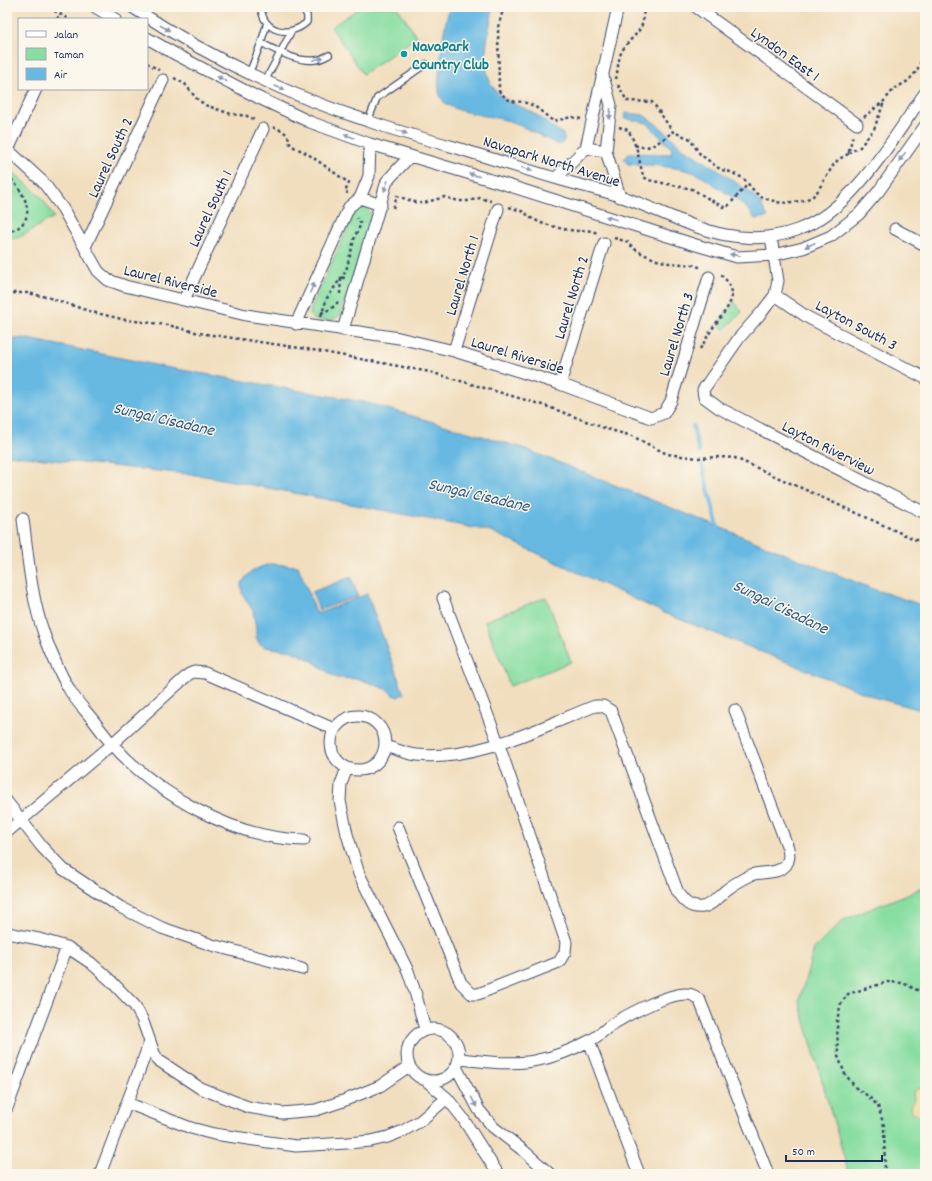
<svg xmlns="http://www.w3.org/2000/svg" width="932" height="1181" viewBox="0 0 932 1181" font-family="Dekko,sans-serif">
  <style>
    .green { fill: #88dea1; stroke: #528680 }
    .sand { fill: #eeda9e; stroke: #84847e }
    .water { fill: #67b9e2; stroke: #4174a0 }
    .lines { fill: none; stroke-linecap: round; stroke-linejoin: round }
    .stream { stroke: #67b9e2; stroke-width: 4 }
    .service-casing { stroke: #3b496c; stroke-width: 8 }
    .minor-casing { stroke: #3b496c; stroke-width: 13 }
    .path { stroke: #3b496c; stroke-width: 2.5; stroke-dasharray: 3 3; stroke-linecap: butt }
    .service { stroke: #fff; stroke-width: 5.5 }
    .minor { stroke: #fff; stroke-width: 11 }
    .oneway { fill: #8d97ae }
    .culture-dot { fill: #0f9aa8; stroke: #fbf7ec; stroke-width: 1.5 }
    .labels { text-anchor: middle; stroke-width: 3; stroke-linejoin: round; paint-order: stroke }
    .culture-label { font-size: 16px; font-weight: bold; fill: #0d838f; stroke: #fbf7ec; text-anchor: start }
    .street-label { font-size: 16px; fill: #1b2f5e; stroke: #fbf7ec }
    .water-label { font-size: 17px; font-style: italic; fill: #325886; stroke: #fbf7ec }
  </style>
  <rect width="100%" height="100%" fill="#fbf7ec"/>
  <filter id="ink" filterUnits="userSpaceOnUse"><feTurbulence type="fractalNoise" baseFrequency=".025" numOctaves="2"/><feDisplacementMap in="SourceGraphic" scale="8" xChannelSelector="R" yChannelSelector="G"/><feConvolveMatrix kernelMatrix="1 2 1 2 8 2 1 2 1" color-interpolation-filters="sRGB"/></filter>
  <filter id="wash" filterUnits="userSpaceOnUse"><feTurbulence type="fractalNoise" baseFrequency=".012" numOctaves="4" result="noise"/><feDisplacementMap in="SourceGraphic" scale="16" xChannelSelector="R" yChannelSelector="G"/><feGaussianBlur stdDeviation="0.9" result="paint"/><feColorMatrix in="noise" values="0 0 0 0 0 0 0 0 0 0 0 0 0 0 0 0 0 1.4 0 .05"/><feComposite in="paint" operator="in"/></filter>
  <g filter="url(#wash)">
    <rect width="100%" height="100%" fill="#f1debe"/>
    <path class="green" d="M 361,7 L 397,7 L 417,37 L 363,74 L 331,27 Z
      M 7,166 L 42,198 L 54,217 L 20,237 L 7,240 Z
      M 362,207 C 368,208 369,210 372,216 L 340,315 C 332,323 323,321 313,319 L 310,315 L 311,308 L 356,210 Z
      M 734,301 L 742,312 L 724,330 L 718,324 L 730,308 Z
      M 546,597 L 571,662 L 510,686 L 485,621 Z
      M 925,887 L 925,1174 L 849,1174 L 799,1001 L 814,949 L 843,920 Z"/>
    <path class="sand" d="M 918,1088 L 925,1089 L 925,1119 C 920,1115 915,1116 911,1110 L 912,1104 L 914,1102 L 913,1092 Z"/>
    <path class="water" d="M 450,7 L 493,7 C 489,35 475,76 502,97 C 512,105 525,107 535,114 C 545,121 553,128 563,134 L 564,140 L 561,144 L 557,144 C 539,136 521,124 502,119 C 488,116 453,112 444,102 C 442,99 439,95 439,91 C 438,70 443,27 450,7 Z
      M 626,113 L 643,115 L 659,126 L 684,149 L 715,168 L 752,194 L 761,204 L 768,217 L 755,219 C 748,207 738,200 726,193 C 716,186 706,178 695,173 C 676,166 649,165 628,164 L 624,159 L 626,156 L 632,153 L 671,154 L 672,149 L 647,123 L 624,118 Z
      M 24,338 L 170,368 L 364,402 L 520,447 L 873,589 L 925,606 L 925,711 L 877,698 L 664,613 L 490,531 L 206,476 L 7,455 L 7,340 Z
      M 270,564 L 298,566 L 317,614 L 367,594 L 404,694 L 397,697 L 386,689 L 359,679 L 336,678 L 311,660 L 292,651 L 265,647 L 259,643 L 256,637 L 256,628 L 253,611 L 242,593 L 241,585 C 247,572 257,568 270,564 Z
      M 351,577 L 358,596 L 319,610 L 312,592 Z"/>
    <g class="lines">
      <path class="stream" d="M 693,426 L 699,452
        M 702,465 L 719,531"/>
    </g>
  </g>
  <g filter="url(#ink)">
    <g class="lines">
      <g class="service-casing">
        <path id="service" d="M 261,7 C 263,33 290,38 307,22 L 307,16 L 303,7
          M 261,43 C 278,51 296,62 315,60 C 320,60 325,57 329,55
          M 249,74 L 261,43 L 267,23
          M 265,81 L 291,32
          M 368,121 L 377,98 L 426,64"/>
      </g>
      <g class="minor-casing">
        <path id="minor" d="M 95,7 L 115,19
          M 132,7 C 205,55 284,94 368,121 C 396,131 425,139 454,147 C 489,158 524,169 558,179 C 579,185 600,190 620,196 C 680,217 730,254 797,230 C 852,211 893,138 925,93
          M 696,7 L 857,124
          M 147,38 L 177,55 L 257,97 L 310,122 L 370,144 L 504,184 L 696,245 L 737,257 L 774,255 L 803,248 L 831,236 L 859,214 L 878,192 L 925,126
          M 603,76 L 611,105 L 606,151 L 620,197
          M 586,148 L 606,151
          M 7,149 L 43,182 L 63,209 L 98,271 L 108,280 L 125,286 L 246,315 L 399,338 L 454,351 L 560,384 L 651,418 L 664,413 L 671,401 L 709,277
          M 8,150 L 36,89
          M 556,178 L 586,148 L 618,7
          M 360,198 L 381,205
          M 895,229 L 925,245
          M 771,237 L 778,281 L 775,295 L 762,312 L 739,338 L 703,390 L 704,397 L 719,408 L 925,513
          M 85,247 L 163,80
          M 775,295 L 807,317 L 925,378
          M 184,300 L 263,129
          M 296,324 L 349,207 L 360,198 L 369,176 L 370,144
          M 343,330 L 387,181 L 410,156
          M 454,351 L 498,209
          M 560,384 L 604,243
          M 23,519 C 28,557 31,597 44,634 C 51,653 59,672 69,689 C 75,700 85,710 93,720 C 99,728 105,736 112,744 C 158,795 234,839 304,840
          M331 743a27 27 0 1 1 54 0a27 27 0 1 1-54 0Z
          M 385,746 C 395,749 407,754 417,755 C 477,761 541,727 595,706 L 603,706 L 611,711 L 678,893 C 684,902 691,909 703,907 C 711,906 719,896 725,891 C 732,885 743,879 751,875 C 762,871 777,875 786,865 C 790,859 789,854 788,848 L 735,710
          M 347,768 L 341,784 L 340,801 L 347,834 L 359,874 L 408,971 L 416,995 L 425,1030
          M 7,802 L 42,847 L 63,869 L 120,907 L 162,928 L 212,945 L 302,969
          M 398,827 L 461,983 L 472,994 L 478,994 L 559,962 L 565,952 L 566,942 L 499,745 L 443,598
          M 7,832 L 112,744 L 189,674 L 194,672 L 205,673 L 334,729
          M 7,933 L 39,939 L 67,947 L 91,963 L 110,980 L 135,1006 L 142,1019 L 154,1053 L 158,1060 L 200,1088 L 248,1107 L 282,1113 L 316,1110 L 343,1101 L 380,1086 L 409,1066
          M407 1055a26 26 0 1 1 52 0a26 26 0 1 1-52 0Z
          M 589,1041 L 639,1174
          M 459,1059 C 484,1061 513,1066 538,1060 C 555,1057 574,1049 589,1041 C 598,1037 604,1030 611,1025 C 627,1015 668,993 687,994 C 693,994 696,997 700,1001 L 768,1174
          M 456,1067 L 479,1110 L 493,1127 L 524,1151 L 550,1174
          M 428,1082 L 447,1098 L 462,1117 L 498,1174
          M 127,1103 L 191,1128 L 214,1134 L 296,1146 L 347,1143 L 371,1141 L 388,1137 L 403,1131 L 420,1121 L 447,1098
          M 7,1108 L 67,947
          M 100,1174 L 150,1042"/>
      </g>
      <path class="path" d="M 43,7 L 51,9 L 69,19
        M 504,7 L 498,27 L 499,91 C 513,107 514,98 529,104 C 538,107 546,116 553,121 L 572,117 L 581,119
        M 57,19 L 60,14
        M 147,63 L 159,70
        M 174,78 L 185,84 L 196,98 L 205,105 L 231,114 L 247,116 L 256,120
        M 616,79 C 618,70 618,58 622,51 C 634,32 646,33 643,7
        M 618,85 L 627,101 L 652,102 L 656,107 L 673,132 L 689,138 L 700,154 L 721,170 L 728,171 L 743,178 L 756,193 L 763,198 L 781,203 L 802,201 L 812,197 L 817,192 L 834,164 L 839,159 L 848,154 L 853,135
        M 864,117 L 884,101 L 894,89 L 908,81 L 916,72 L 925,53
        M 273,127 L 283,131 L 288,136 L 289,142 L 292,146 L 308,154 L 349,183 L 345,192 L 348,193
        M 619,127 L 628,130 L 632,137 L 637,150 L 643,176 L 648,180 L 692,189 L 723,207 L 728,206 L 748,184
        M 635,145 C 650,152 661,140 673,132
        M 848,153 L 860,147 L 874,129 L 884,102
        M 7,175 C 20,187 38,212 19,227 C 16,229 11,231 7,232
        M 509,207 L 524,212 L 531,218 L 541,223 L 559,228 L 575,231 L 587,230 L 598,233
        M 393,208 L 397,196 L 418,203 L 424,203 L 444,197 L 459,201 L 468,201 L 480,198 L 491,201
        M 614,238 L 628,242 L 633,248 L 643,254 L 657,260 L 669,263 L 693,265 L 702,268
        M 7,293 L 28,293 L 50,298 L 92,312 L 126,320 L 168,325 L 199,333 L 307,349 L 430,372 L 546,406 L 607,429 L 632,436 L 667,454 L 697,458 L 719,457 L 735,458 L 925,544
        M 340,294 L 341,277 L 347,279
        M 321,313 L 331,309 L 338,302
        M 321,316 L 327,298 L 346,271 L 355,236 L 361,224 L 357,218
        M 700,349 C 705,341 709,333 715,325 C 728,306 743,294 720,274
        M 885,1174 L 884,1126 L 878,1106 L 868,1096 L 856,1088 L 845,1074 L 838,1056 L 837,1020 L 841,1003 L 848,994 L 887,982 L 903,983 L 925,994"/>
      <use href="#service" class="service"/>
      <use href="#minor" class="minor"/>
    </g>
    <defs><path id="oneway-solid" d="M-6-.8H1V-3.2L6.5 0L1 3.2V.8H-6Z"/></defs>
    <g class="oneway">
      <use href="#oneway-solid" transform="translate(165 28) rotate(30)"/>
      <use href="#oneway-solid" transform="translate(318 59) rotate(-14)"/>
      <use href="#oneway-solid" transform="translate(222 79) rotate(-152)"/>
      <use href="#oneway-solid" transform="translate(280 88) rotate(23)"/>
      <use href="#oneway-solid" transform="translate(610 114) rotate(97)"/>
      <use href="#oneway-solid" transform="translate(402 132) rotate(17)"/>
      <use href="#oneway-solid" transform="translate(349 136) rotate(-160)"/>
      <use href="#oneway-solid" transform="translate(902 157) rotate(126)"/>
      <use href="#oneway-solid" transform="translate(527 169) rotate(17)"/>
      <use href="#oneway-solid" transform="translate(474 175) rotate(-164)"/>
      <use href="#oneway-solid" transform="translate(386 186) rotate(109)"/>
      <use href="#oneway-solid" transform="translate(611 218) rotate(-162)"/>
      <use href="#oneway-solid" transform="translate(810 245) rotate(155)"/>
      <use href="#oneway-solid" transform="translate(735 255) rotate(-171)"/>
      <use href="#oneway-solid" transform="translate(312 288) rotate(-66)"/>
      <use href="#oneway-solid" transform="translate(474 1102) rotate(61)"/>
    </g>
  </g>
  <circle class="culture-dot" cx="404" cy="54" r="4"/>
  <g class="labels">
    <g class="culture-label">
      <text x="412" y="51">NavaPark<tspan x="412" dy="18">Country Club</tspan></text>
    </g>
    <g class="street-label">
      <text transform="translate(786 53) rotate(36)" y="6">Lyndon East 1</text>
      <text transform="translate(109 157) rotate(-65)" y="6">Laurel South 2</text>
      <text transform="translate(552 160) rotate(17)" y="6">Navapark North Avenue</text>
      <text transform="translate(209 208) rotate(-65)" y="6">Laurel South 1</text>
      <text transform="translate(461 275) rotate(-73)" y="6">Laurel North 1</text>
      <text transform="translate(171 280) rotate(14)" y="6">Laurel Riverside</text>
      <text transform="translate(570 297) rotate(-73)" y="6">Laurel North 2</text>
      <text transform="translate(857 324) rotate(28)" y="6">Layton South 3</text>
      <text transform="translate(675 334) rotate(-73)" y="6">Laurel North 3</text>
      <text transform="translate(518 354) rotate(17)" y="6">Laurel Riverside</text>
      <text transform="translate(829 447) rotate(27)" y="6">Layton Riverview</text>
    </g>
    <g class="water-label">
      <text transform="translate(164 418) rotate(13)" y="6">Sungai Cisadane</text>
      <text transform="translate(479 494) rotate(13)" y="6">Sungai Cisadane</text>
      <text transform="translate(781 606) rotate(26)" y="6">Sungai Cisadane</text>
    </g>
  </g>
  <rect width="932" height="1181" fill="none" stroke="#fbf7ec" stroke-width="24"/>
  <rect x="18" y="18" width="130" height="72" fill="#fbf7ec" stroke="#a1a7b3"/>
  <rect x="26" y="31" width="20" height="6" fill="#ffffff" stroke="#a1a7b3"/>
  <text x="54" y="38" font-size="12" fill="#1b2f5e">Jalan</text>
  <rect x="26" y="48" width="20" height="12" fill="#88dea1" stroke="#a1a7b3"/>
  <text x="54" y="58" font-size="12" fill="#1b2f5e">Taman</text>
  <rect x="26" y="68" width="20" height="12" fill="#67b9e2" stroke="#a1a7b3"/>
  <text x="54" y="78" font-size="12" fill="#1b2f5e">Air</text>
  <path d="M786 1155v6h96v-6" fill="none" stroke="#1b2f5e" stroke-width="2"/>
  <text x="792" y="1155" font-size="12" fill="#1b2f5e" stroke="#fbf7ec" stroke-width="3" paint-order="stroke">50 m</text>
</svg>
